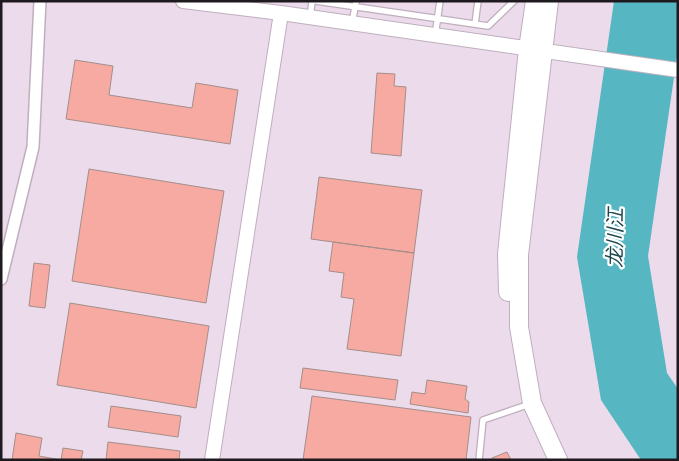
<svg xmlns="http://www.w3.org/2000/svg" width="679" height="461" viewBox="0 0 679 461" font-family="Jost,'Noto Sans SC',sans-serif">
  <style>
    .water { fill: #56b7c3 }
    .building { fill: #f7aaa1; stroke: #a48e8b }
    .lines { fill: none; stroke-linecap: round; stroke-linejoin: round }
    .service-casing { stroke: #bfafbe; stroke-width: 8 }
    .minor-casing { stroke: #bfafbe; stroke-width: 14 }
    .tertiary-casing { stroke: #bfafbe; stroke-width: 16 }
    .trunk-casing { stroke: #bfafbe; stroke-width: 20 }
    .service { stroke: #fff; stroke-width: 5.5 }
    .minor { stroke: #fff; stroke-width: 11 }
    .tertiary { stroke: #fff; stroke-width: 14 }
    .trunk { stroke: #fff; stroke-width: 18 }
    .labels { text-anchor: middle; stroke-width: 4.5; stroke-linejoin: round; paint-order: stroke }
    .water-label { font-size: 20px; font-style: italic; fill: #1b474c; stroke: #fff }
  </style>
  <rect width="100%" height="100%" fill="#ecdbeb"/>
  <path class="water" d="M 614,1 L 678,1 L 678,50 L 648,256 L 667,373 L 678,389 L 678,460 L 641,460 L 601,400 L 577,257 Z"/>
  <path class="building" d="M 75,60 L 113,66 L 109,95 L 192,108 L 196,83 L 238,90 L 230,144 L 66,119 Z
    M 377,73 L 395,74 L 394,86 L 406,87 L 401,156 L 371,153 Z
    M 89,169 L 224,191 L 206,303 L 72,281 Z
    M 319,177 L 422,190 L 414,253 L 311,239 Z
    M 333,242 L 414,253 L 401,356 L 347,349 L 354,299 L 341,297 L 344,273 L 329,271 Z
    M 34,263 L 50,265 L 45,308 L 29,306 Z
    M 70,303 L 209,326 L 196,408 L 57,385 Z
    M 303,368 L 398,380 L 395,400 L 300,388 Z
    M 427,380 L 467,386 L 465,399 L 469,402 L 468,413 L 410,404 L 412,392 L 425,394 Z
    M 312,396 L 471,417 L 466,460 L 303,460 Z
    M 111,406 L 181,416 L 178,437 L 108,427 Z
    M 16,433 L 42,438 L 39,456 L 61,460 L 63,448 L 83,451 L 81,460 L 12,460 Z
    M 108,442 L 180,451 L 179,460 L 106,460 Z
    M 507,452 L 511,460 L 492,460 L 492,458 Z"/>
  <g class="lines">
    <g class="service-casing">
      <path id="service" d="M 316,1 L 488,26 L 514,1
        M 310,18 L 312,1
        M 352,24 L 356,1
        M 475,24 L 478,1
        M 435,36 L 440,1
        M 479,460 L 483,420 L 530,404"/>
    </g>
    <g class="minor-casing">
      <path id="minor" d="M 1,279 L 33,147 L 40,1"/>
    </g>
    <g class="tertiary-casing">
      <path id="tertiary" d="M 183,1 L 281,13 L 678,70
        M 212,460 L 281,13"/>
    </g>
    <g class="trunk-casing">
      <path id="trunk" d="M 549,1 L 519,255 L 519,327 L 532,403 L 558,460
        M 508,292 L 507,254 L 528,49 L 535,1"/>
    </g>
    <use href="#service" class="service"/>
    <use href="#minor" class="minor"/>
    <use href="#tertiary" class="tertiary"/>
    <use href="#trunk" class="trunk"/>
  </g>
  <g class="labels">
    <g class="water-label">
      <text transform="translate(615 238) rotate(-89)" y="7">龙川江</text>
    </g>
  </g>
  <rect width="679" height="461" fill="none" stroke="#1f1a1f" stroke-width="5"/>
</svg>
